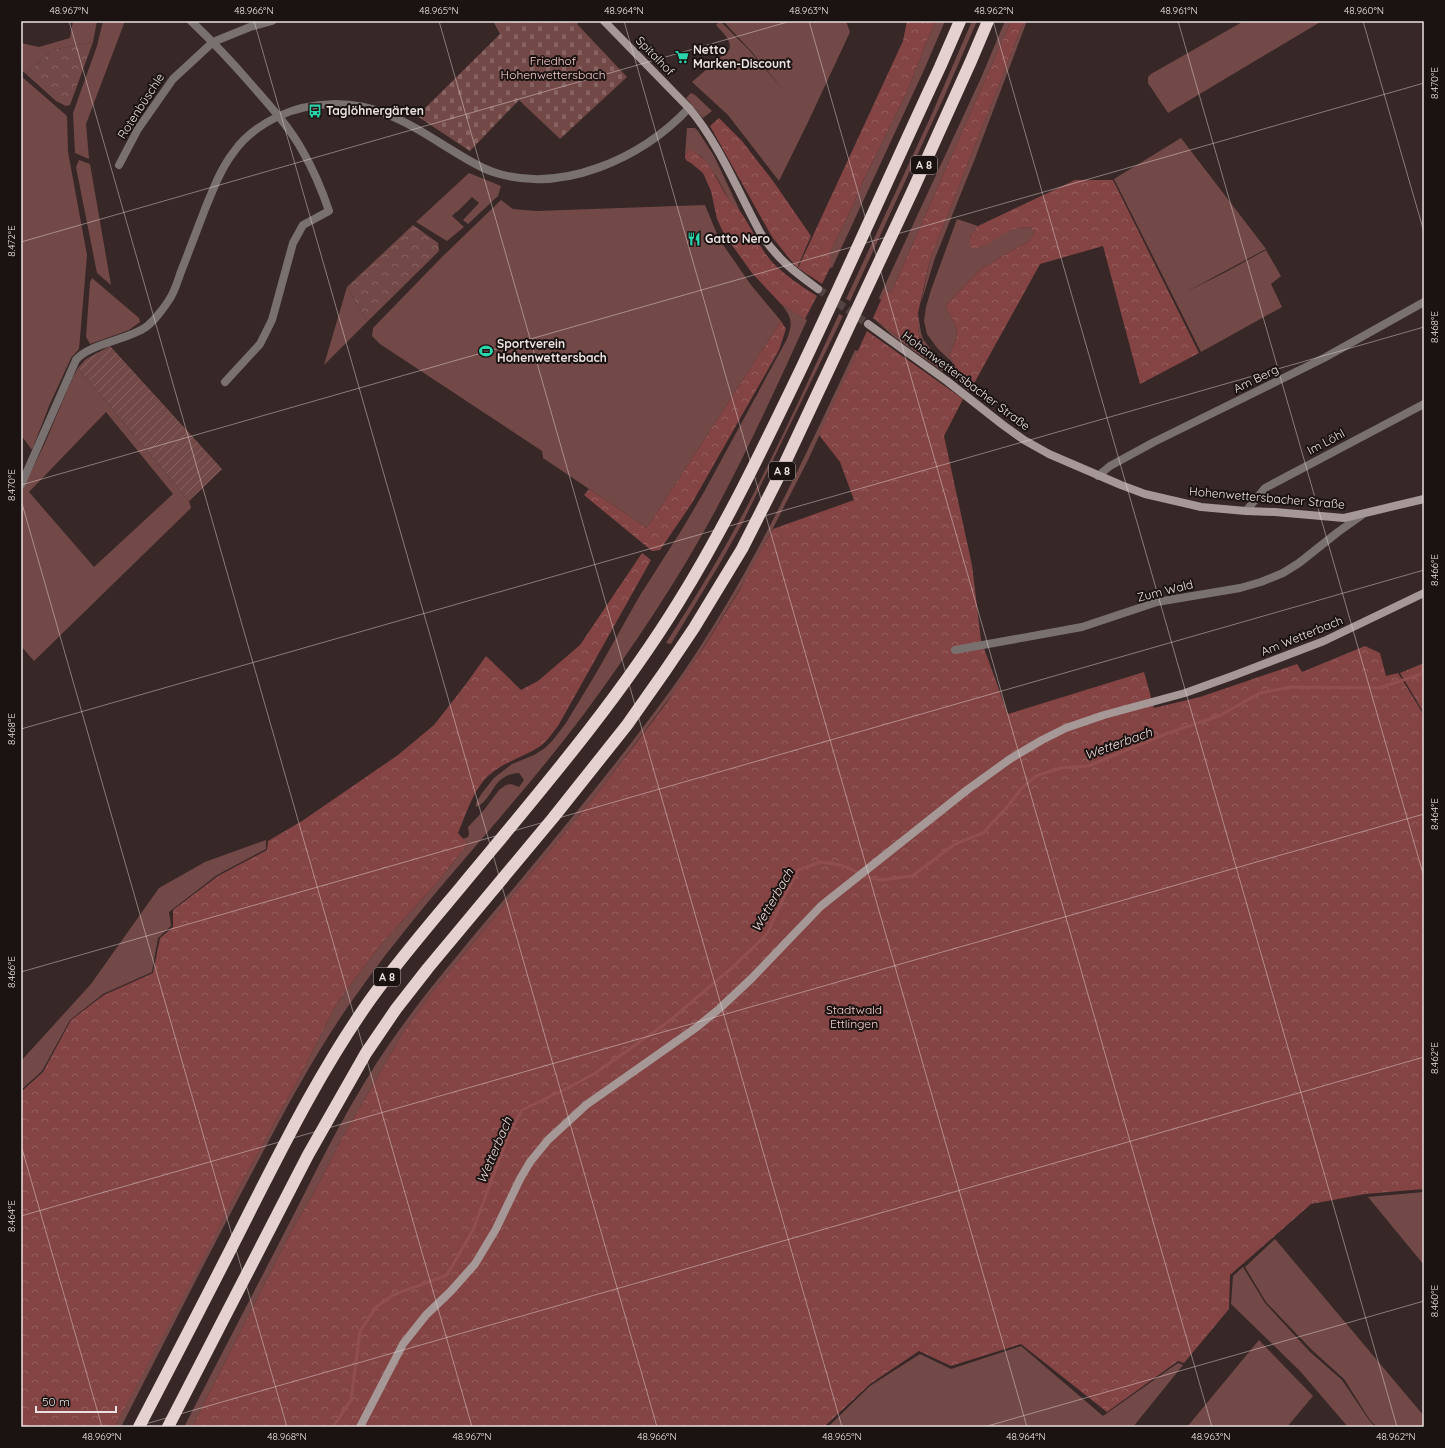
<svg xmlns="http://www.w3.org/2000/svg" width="1445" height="1448" viewBox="0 0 1445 1448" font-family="Quicksand,sans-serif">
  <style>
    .grass { fill: #734947; fill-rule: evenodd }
    .forest { fill: url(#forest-crowns) }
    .cemetery { fill: url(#cemetery-stones) }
    .park { fill: url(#park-crowns) }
    .garden { fill: url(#garden-furrows) }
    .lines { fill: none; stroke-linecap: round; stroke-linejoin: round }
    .stream { stroke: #904f4e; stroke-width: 3 }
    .secondary-tunnel { stroke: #524443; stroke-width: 8; stroke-dasharray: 8 4; stroke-linecap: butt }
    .street { stroke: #797170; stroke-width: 8 }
    .secondary { stroke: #a59897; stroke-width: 8 }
    .highway { stroke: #e5d1cf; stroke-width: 12 }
    .ticks { fill: none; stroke: #ece1e1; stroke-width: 1; stroke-opacity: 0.45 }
    .labels { text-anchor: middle; stroke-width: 4; stroke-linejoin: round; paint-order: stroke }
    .shield { fill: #1a1312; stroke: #ada3a3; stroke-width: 1 }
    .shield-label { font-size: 11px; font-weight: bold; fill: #ece1e1 }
    .poi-label { font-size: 12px; font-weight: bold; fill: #ece1e1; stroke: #1a1312; text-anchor: start }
    .street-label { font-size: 12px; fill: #ece1e1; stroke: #1a1312 }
    .park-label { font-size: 12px; fill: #f7cdcb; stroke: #1a1312 }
    .water-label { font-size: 13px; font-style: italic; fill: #f3dedc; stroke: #1a1312 }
    .neatline { fill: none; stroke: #ece1e1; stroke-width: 1.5 }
    .ticks-label { font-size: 10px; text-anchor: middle; fill: #ece1e1 }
  </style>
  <defs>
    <pattern id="forest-crowns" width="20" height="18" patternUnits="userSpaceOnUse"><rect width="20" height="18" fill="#844444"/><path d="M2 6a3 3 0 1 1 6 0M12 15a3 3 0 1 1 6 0" fill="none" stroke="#965f5f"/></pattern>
    <pattern id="cemetery-stones" width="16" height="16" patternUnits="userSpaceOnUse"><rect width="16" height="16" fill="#734947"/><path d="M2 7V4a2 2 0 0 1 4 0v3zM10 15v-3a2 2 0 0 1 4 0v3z" fill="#876361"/></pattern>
    <pattern id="park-crowns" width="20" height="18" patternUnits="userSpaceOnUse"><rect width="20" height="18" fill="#734947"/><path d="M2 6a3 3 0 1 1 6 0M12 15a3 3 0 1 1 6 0" fill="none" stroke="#876361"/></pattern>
    <pattern id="garden-furrows" width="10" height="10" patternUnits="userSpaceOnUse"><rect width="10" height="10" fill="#734947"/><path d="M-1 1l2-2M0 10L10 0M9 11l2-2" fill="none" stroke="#876361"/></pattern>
  </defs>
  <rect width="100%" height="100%" fill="#372827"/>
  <path class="grass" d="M 73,21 L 97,21 L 93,42 L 52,50 L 26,74 L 21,70 L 21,43 L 39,47 L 70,38 Z
    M 103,21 L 125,21 L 86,124 L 89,159 L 75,153 L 73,113 L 97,46 Z
    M 720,21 L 749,50 L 785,92 L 751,51 L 723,21 L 846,21 L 850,32 L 809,120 L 779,181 L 728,115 L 692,82 L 729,50 C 733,41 722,32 716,25 Z
    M 936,21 L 945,21 L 924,70 L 832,268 L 830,267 L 830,252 L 854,203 L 862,183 L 907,92 L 927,41 Z
    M 972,21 L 977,21 L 944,97 L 850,301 L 846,299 L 931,116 Z
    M 1005,21 L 1011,21 L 891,293 L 885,291 L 881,300 L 879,298 L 981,78 Z
    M 1024,21 L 1027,21 L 974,161 L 935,258 L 921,303 L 930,260 Z
    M 1244,21 L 1322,21 L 1168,113 L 1148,83 L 1148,77 L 1151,74 Z
    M 21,76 L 67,116 L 68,152 L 87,255 L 79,349 L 71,358 L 49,406 L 32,450 L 21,435 Z
    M 691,93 L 695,95 L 712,111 L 703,118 L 686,98 Z
    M 687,128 L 695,128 L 698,131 L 714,156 L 741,213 L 732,205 L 716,176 L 701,156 L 689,149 L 685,155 Z
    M 1181,138 L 1266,249 L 1186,292 L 1226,272 L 1266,250 L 1281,276 L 1271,284 L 1282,307 L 1201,352 L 1114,179 Z
    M 79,160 L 90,164 L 111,285 L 97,273 L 76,167 Z
    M 469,173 L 501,186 L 498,196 L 468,224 L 463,220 L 479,203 L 472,197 L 457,212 L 456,212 L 452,216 L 464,227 L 447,241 L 416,222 Z
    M 501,200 L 513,209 L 536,211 L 705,205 L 719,239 L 751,285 L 781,321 L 647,528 L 543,458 L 542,451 L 380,344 L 372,336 L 373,328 L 441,258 Z
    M 957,219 L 978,226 L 970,237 L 981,247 C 998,238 1011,225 1031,228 L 1034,232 L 1032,237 L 1028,242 L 1011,251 L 981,269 L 946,305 C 947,311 950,315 953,320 C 960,334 956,342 949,355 L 963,379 L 972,387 L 969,391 L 958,382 L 952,362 L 938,349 L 927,334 L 924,321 L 926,307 L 931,290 Z
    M 92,278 L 139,318 L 140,322 L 129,330 L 90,344 L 86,337 L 90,282 Z
    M 347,287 L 367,322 L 324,365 Z
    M 781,304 L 807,320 C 777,386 747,452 713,515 C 675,585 631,650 584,714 C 509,814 420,902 349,1005 C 310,1061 279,1122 247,1182 C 204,1263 163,1345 121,1427 L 115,1427 L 231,1203 L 300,1076 L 337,1003 L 382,943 L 436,884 L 468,844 L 463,839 L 468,837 L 469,834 L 468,827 L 484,810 L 499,790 L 506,785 L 511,784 L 519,787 L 524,780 L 519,773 C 492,774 493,801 476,807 L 476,803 L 482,793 L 494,778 L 512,764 L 534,755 L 545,748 L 553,740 L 566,723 L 598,670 L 639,597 L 681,531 L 704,492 L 787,339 C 793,323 792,317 781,304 Z
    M 918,313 L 921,333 L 923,339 L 944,367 L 945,369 L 942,371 L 893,336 L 873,318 L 911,346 L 916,347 L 920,341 L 918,327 Z
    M 839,314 L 843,316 L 742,524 L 719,565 L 671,644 L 666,643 C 700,591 732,537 760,481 C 788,426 813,370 839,314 Z
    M 855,350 L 858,351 L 808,460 L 751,571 L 683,680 L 600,790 L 430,995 L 404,1031 L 341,1140 L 321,1180 L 293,1228 L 192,1427 L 184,1427 C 220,1357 257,1286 293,1216 C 323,1157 352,1098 390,1043 C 429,987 474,936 518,883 C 571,819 624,755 673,687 C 747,583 801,465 855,350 Z
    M 78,368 L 189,501 L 191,508 L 34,661 L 21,646 L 21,492 L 45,443 L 72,379 ZM 106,412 L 173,494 L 94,567 L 29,492 Z
    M 266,840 L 266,849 L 217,875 L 169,912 L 171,926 L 158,938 L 152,972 L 103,994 L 70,1020 L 42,1071 L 21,1090 L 21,1061 L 91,984 L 159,888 L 205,862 Z
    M 1424,1192 L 1424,1265 L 1368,1197 Z
    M 1275,1239 L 1424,1416 L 1424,1427 L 1377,1427 L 1370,1420 L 1344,1379 L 1312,1350 L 1266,1302 L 1245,1267 Z
    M 1243,1267 L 1265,1303 L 1310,1352 L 1342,1380 L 1369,1420 L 1375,1427 L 1348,1427 L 1300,1371 L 1231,1304 L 1233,1276 Z
    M 1259,1340 L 1313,1396 L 1287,1427 L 1187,1427 Z
    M 1021,1346 L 1103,1416 L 1178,1363 L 1183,1365 L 1133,1427 L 828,1427 L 870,1386 L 920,1354 L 951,1369 Z"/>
  <path class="forest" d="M 907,21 L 936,21 L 927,41 L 907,92 L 862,183 L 854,203 L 830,252 L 831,266 L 822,284 L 798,268 L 903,41 Z
    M 1011,21 L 1024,21 L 930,260 L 918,313 L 918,327 L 920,341 L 919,345 L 916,347 L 911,346 L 873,318 L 885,291 L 891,293 Z
    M 719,118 L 742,141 L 773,181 L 811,236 L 797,268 L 772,237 L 710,126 Z
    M 689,149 C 709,157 717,181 728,198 C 732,205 738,208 742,214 C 753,230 759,248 773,263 C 786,276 801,286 817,296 L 805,319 L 781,304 L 752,273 L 724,234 L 717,219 L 711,191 L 703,173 L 691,163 L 687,161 L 685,158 L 685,155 Z
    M 1075,180 L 1113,180 L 1199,353 L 1140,384 L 1103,246 L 1040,264 L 972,387 L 963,379 L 949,355 C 956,342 960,334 953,320 C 950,315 947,311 946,305 L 981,269 L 1011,251 L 1028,242 L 1032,237 L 1034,232 L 1031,228 C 1003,224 993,250 971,248 C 968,237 971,235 978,226 Z
    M 781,321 L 786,329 L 779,350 L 692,503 L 660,550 L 652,551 L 584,495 L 589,489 L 647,528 Z
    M 867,331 L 963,399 L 944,436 L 972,565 L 981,640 L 1008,714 L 1144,672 L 1154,708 L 1200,697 L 1297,664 L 1302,672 L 1365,646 L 1380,653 L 1386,676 L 1398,673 L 1424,715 L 1424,1189 L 1365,1194 L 1311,1204 L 1230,1275 L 1229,1309 L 1184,1363 L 1178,1361 L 1107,1412 L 1021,1344 L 951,1366 L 919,1351 L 870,1384 L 824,1427 L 192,1427 L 293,1228 L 321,1180 L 341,1140 L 404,1031 L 430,995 L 600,790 L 665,705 L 704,647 L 739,591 L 773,529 L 854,500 L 840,462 L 819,435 Z
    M 642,553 L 651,560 L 558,726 C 552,733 547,742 539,747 C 522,758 505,761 488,776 C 473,790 466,815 458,833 L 468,844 L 436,884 L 382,943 L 337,1003 L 300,1076 L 231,1203 L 205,1255 L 115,1427 L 21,1427 L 21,1092 L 43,1072 L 71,1020 L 104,995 L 153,973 L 160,938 L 173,927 L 173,910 L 218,876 L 267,850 L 268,841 L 302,821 L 398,755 L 434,725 L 466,684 L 486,656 L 521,690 L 538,681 L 580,645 Z
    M 1424,663 L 1424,713 L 1400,673 Z"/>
  <path class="cemetery" d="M 493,21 L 580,21 L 577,24 L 627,77 L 560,139 L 519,100 L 470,151 L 417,116 L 500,34 Z"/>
  <path class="park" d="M 93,42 L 70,105 L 66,106 L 56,101 L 26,74 L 52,50 Z
    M 413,225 L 438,243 L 439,251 L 367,322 L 347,287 Z"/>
  <path class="garden" d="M 110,346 L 222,469 L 189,501 L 78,368 L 86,359 Z"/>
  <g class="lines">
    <path class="stream" d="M 333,1427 L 351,1400 L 360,1331 L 376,1307 L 393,1295 L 447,1275 L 473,1230 L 508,1136 L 522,1110 L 568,1088 L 597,1072 L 668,1022 L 733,967 L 767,934 L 782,901 L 798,870 L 821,862 L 840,865 L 851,869 L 865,877 L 882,880 L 912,876 L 955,844 L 983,833 L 1008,806 L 1021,789 L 1036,776 L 1061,768 L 1088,766 L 1168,733 L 1219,716 L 1260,693 L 1291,687 L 1379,688 L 1424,673"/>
    <path class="secondary-tunnel" d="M 818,289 L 868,324"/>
    <path class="street" d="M 191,21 C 212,41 231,61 250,83 C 268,104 288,125 302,150 C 313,169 322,190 329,211 L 303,225 L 293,243 L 272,320 L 260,344 L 225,382
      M 119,165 L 138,129 L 173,79 L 213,42 L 250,27 L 272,21
      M 1098,476 L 1110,466 L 1154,442 L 1324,358 L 1424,302
      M 21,485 L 76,360 C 88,344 128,340 146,327 C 153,322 164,308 169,300 C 176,290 179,275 184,264 C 191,246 198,227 205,209 C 213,190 220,170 233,153 C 244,137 262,124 279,116 C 311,101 353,100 386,114 C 407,122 426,134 445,146 C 460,155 476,166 493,172 C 562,195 642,158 689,108
      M 1246,511 L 1265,488 L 1424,404
      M 955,650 L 1082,627 L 1157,602 L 1240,588 L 1261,582 L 1283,573 L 1299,563 L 1338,532 L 1362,515"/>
    <path class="secondary" d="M 604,21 L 689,108 C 720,145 738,192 761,234 C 777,259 795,272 818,289
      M 868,324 L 947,381 L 1003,425 L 1024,440 L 1049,454 L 1121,485 L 1145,494 L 1201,507 L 1246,511 L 1275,512 L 1344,518 L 1424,499
      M 360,1427 L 403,1344 L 426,1315 L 451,1291 L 475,1264 L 496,1229 L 520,1179 L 530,1162 L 548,1140 L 586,1105 L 697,1027 L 719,1009 L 752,978 L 821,906 L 967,790 L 1010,759 L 1042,740 L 1066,728 L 1104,715 L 1185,693 L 1235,675 L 1324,641 L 1424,593"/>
    <path class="highway" d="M 139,1427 C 177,1354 215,1281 252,1207 C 288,1136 324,1065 370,1000 C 398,961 429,925 460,888 C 536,796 615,705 678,603 C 724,529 762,450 800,371 C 848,270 893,168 940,67 L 960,21
      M 168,1427 L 308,1155 L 366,1053 L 396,1009 L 428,968 L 553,818 L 627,725 L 665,671 L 694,628 L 742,549 L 777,480 L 912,192 L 971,61 L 988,21"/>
  </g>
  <path class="ticks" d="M 69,21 L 472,1427M 254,21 L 657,1427M 439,21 L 842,1427M 624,21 L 1027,1427M 809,21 L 1212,1427M 993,21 L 1397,1427M 1178,21 L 1424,877M 1363,21 L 1424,232M 21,242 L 791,21M 21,485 L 1424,83M 21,500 L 287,1427M 21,729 L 1424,327M 21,972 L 1424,570M 21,1145 L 102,1427M 21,1216 L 1424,814M 135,1427 L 1424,1057M 984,1427 L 1424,1301"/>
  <defs>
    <g id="supermarket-bare" transform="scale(1.08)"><path d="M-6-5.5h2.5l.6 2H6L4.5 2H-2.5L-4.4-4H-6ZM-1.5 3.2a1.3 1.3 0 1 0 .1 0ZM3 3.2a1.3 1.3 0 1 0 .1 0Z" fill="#2ad5ac" stroke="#1a1312" stroke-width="2.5" paint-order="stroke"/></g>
    <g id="bus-bare" transform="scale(1.08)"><path d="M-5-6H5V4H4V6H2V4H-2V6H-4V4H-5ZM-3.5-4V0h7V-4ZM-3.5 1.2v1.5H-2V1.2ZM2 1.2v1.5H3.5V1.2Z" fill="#2ad5ac" stroke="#1a1312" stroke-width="2.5" paint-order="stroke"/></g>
    <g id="restaurant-bare" transform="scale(1.08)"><path d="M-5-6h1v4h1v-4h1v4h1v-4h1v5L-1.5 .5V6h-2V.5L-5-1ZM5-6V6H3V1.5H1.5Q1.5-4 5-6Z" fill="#2ad5ac" stroke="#1a1312" stroke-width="2.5" paint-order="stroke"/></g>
    <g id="stadium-bare" transform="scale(1.08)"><path d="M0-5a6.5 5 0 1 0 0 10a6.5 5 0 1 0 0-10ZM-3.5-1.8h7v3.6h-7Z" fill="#2ad5ac" stroke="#1a1312" stroke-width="2.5" paint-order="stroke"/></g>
  </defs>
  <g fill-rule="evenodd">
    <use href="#supermarket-bare" x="682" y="57"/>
    <use href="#bus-bare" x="315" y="111"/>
    <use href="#restaurant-bare" x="694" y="239"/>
    <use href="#stadium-bare" x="486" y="351"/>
  </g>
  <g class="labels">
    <g class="shield">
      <rect x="911" y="156" width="26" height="18" rx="3"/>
      <rect x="769" y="462" width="26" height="18" rx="3"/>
      <rect x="374" y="968" width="26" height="18" rx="3"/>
    </g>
    <g class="shield-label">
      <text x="924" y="169">A 8</text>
      <text x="782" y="475">A 8</text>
      <text x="387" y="981">A 8</text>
    </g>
    <g class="poi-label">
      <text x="693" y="54">Netto<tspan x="693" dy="14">Marken-Discount</tspan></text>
      <text x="326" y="115">Taglöhnergärten</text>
      <text x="705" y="243">Gatto Nero</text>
      <text x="497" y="348">Sportverein<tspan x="497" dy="14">Hohenwettersbach</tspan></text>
    </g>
    <g class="street-label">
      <text transform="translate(655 56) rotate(46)" y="4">Spitalhof</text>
      <text transform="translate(141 106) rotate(-57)" y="4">Rotenbüschle</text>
      <text transform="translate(1256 379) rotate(-26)" y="4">Am Berg</text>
      <text transform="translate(966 381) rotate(37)" y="4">Hohenwettersbacher Straße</text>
      <text transform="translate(1326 442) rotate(-28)" y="4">Im Löhl</text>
      <text transform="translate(1267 498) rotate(5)" y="4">Hohenwettersbacher Straße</text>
      <text transform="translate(1165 591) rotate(-14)" y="4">Zum Wald</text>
      <text transform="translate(1302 636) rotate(-22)" y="4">Am Wetterbach</text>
    </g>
    <g class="park-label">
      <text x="553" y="65">Friedhof<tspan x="553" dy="14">Hohenwettersbach</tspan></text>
      <text x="854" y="1014">Stadtwald<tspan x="854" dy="14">Ettlingen</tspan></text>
    </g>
    <g class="water-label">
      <text transform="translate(1118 743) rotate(-20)" y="5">Wetterbach</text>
      <text transform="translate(772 900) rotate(-60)" y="5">Wetterbach</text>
      <text transform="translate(494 1150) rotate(-67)" y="5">Wetterbach</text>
    </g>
  </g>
  <rect width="1445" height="1448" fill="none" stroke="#1a1312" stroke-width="44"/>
  <path d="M36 1406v6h80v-6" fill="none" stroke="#ece1e1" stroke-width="2"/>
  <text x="42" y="1406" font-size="12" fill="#ece1e1" stroke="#1a1312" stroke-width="3" paint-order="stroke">50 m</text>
  <rect x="22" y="22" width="1401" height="1404" class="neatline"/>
  <g class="ticks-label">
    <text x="69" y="14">48.967°N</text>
    <text x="254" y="14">48.966°N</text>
    <text x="439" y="14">48.965°N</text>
    <text x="624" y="14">48.964°N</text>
    <text x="809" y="14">48.963°N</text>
    <text x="994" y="14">48.962°N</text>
    <text x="1179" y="14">48.961°N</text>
    <text x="1364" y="14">48.960°N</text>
    <text transform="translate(1434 83) rotate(-90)" y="4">8.470°E</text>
    <text transform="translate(11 241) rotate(-90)" y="4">8.472°E</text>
    <text transform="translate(1434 327) rotate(-90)" y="4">8.468°E</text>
    <text transform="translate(11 485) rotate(-90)" y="4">8.470°E</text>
    <text transform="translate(1434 570) rotate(-90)" y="4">8.466°E</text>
    <text transform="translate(11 729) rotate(-90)" y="4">8.468°E</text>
    <text transform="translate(1434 814) rotate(-90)" y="4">8.464°E</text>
    <text transform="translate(11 972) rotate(-90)" y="4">8.466°E</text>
    <text transform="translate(1434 1058) rotate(-90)" y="4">8.462°E</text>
    <text transform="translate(11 1216) rotate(-90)" y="4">8.464°E</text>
    <text transform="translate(1434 1301) rotate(-90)" y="4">8.460°E</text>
    <text x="102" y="1440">48.969°N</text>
    <text x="287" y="1440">48.968°N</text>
    <text x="472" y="1440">48.967°N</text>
    <text x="657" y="1440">48.966°N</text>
    <text x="842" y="1440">48.965°N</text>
    <text x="1026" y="1440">48.964°N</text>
    <text x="1211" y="1440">48.963°N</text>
    <text x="1396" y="1440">48.962°N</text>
  </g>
</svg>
